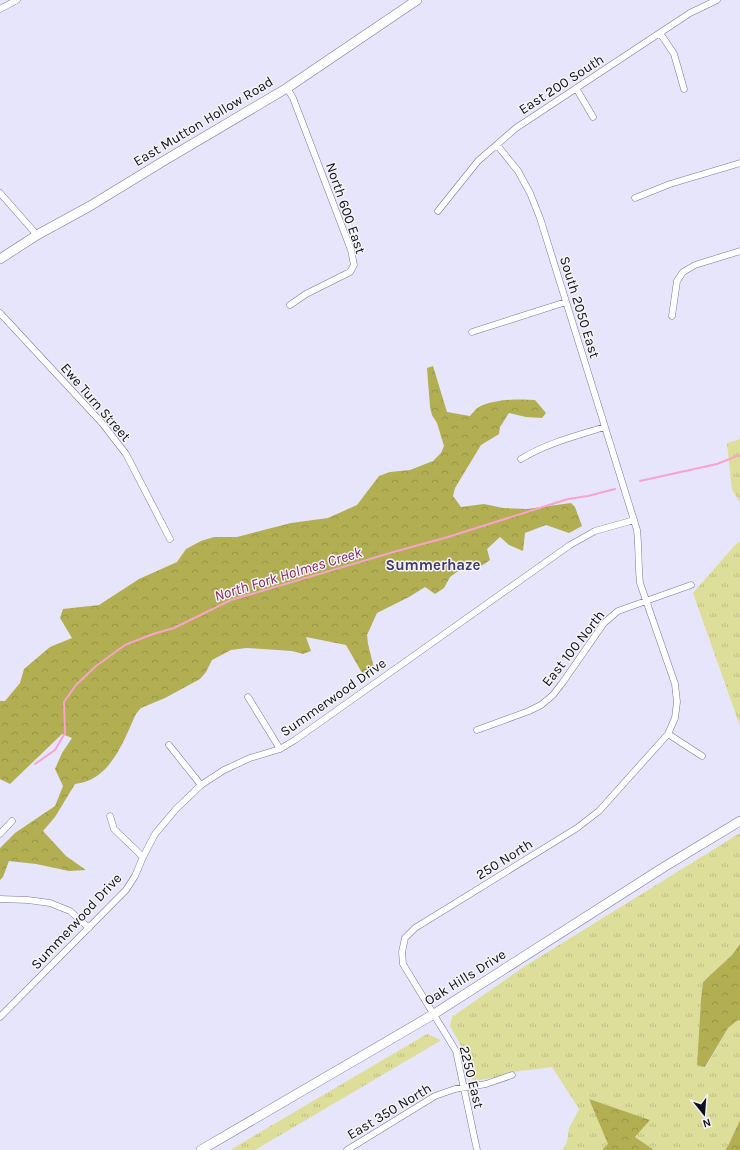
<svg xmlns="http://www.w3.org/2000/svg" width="740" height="1150" viewBox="0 0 740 1150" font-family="Karla,sans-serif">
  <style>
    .grass { fill: url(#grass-tufts) }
    .forest { fill: url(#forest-crowns) }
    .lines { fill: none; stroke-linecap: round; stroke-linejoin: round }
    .stream { stroke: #f9a2ce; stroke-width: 2 }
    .street-casing { stroke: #7a75a9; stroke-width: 7 }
    .secondary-casing { stroke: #7a75a9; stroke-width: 10 }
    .street { stroke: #fff; stroke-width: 6 }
    .secondary { stroke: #fff; stroke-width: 9 }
    .labels { text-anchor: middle; stroke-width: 3; stroke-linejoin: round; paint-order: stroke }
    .street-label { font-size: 14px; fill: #100e21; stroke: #f5f5f5 }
    .neighbourhood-label { font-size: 15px; font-weight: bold; fill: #413b6a; stroke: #f5f5f5 }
    .water-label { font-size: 15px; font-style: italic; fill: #882661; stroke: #f5f5f5 }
  </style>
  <defs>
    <pattern id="grass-tufts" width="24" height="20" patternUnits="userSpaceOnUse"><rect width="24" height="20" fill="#dede9b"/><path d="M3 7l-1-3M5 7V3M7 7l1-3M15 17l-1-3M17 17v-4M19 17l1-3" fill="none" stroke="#bdbd85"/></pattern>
    <pattern id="forest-crowns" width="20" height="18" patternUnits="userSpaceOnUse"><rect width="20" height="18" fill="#b1af52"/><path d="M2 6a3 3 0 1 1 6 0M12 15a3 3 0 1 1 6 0" fill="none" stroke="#979547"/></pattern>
  </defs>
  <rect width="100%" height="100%" fill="#e6e5fc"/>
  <path class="grass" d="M 740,439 L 740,502 L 732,490 L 727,443 Z
    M 740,541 L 740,726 L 693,593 L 735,545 Z
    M 740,833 L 740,944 L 732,955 L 703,982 L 701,999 L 697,1065 L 706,1067 L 728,1028 L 738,1020 L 740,1021 L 740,1120 L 728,1146 L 725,1150 L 654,1150 L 635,1137 L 649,1120 L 589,1099 L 609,1144 L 602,1150 L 562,1150 L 567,1142 L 569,1128 L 579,1109 L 552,1067 L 513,1072 L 497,1077 L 474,1081 L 469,1076 L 465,1053 L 450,1026 L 452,1017 L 522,968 Z
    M 427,1034 L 439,1039 L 440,1041 L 255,1150 L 230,1150 Z"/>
  <path class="forest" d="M 433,366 L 447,412 L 470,416 C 473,413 475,409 479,407 C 494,399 518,399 535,400 L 546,413 L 542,418 L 526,417 L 509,413 L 500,427 L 499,434 L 481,445 L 455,488 L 453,496 L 461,507 L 484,504 L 503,508 L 527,509 L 571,503 L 575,507 L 582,526 L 569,533 L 546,525 L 525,533 L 523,551 L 509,545 L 500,537 L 487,549 L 490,560 C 480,568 477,568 465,566 L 450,577 L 444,588 L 435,594 L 425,587 L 409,597 L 377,613 L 367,635 L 368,644 L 374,668 L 365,678 L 346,645 L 306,637 L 311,651 L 303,654 L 292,651 L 263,649 L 246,648 L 231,650 L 212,660 L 206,672 L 200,679 L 165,698 L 141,708 L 136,714 C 125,737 115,768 90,780 C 86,782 80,783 75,784 L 55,817 L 43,831 L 66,856 L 86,870 L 69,871 L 36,864 L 9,861 L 3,877 L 0,880 L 0,848 L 15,833 L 55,806 L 63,786 L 55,769 L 62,753 L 72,738 L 62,734 L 10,784 L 0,779 L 0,701 L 5,701 L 20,683 L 24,669 L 50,647 L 72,638 L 60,618 L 63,609 L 99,605 L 139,579 L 177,562 L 186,549 L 201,541 L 214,537 L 237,537 L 291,523 L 328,518 L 357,505 L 379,476 L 390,472 L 410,470 L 433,461 L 441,453 L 444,446 L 437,423 L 432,415 L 430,407 L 427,368 Z
    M 740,944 L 740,1021 L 738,1020 L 728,1028 L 705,1067 L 697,1065 L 701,999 L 703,982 L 732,955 Z
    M 589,1099 L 650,1120 L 635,1137 L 654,1150 L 602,1150 L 608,1144 Z
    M 740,1120 L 740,1150 L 725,1150 L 728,1146 Z"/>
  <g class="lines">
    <path class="stream" d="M 640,481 L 717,464 L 740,455
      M 35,764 L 55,750 L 65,733 L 64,702 L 76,685 L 96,666 L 125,645 L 153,634 L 174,628 L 231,600 L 397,551 L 448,537 L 568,499 L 588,496 L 615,489"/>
    <g class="street-casing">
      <path id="street" d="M 0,9 L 17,0
        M 660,33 L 674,54 L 684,89
        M 287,88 L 293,98 L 351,250 L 354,265 L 350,272 L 306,294 L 290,305
        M 576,88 L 593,117
        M 0,193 L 37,235
        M 635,198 L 670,184 L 740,163
        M 438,211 L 478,161 L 516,128 L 690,13 L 717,0
        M 0,313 L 102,423 L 126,454 L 170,539
        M 672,316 L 677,281 L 683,272 L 695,265 L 740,251
        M 472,332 L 566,302
        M 521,459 C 547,443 576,436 605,427
        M 248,697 L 280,749
        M 477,730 L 529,711 L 541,705 L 553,695 L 563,682 L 604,623 L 618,611 L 691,585
        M 668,734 L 702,756
        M 169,745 L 201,785
        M 110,816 L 114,829 L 143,857
        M 0,834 L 12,821
        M 0,899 L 28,900 L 50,903 L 70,911 L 89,928
        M 0,1017 L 126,890 L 135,876 L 143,857 L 155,834 L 176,809 L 201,785 L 224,770 L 250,758 L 280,749 L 295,740 L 570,545 L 595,531 L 634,520
        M 347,1150 L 435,1096 L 455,1089 L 486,1084 L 512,1075
        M 477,1150 L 456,1051 L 403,964 L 402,952 L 405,938 L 415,928 L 577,828 L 599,811 L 668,734 L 675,718 L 677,702 L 675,684 L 640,583 C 638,565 639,548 637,530 L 540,218 L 530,193 L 518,171 L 497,145"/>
    </g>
    <g class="secondary-casing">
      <path id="secondary" d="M 0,259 L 37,235 L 90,206 L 162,162 L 287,88 L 417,0
        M 201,1150 L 434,1014 L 664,867 L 740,821"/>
    </g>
    <use href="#street" class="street"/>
    <use href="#secondary" class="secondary"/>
  </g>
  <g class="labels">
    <g class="street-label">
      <text transform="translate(561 84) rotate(-33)" y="5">East 200 South</text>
      <text transform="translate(203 121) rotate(-31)" y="5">East Mutton Hollow Road</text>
      <text transform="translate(346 208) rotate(71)" y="5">North 600 East</text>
      <text transform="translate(580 307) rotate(73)" y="5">South 2050 East</text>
      <text transform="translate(96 402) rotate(49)" y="5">Ewe Turn Street</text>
      <text transform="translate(573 648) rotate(-52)" y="5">East 100 North</text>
      <text transform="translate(333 697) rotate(-35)" y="5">Summerwood Drive</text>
      <text transform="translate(504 859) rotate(-32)" y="5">250 North</text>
      <text transform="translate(76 921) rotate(-47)" y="5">Summerwood Drive</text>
      <text transform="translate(465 977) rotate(-32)" y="5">Oak Hills Drive</text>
      <text transform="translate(472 1077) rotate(76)" y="5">2250 East</text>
      <text transform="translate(389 1111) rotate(-31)" y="5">East 350 North</text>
    </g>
    <g class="neighbourhood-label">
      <text x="433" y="570">Summerhaze</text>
    </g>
    <g class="water-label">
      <text transform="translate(288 574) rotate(-17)" y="5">North Fork Holmes Creek</text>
    </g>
  </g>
  <g transform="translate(704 1114) rotate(163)" stroke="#f5f5f5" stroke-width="3" paint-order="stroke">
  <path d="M0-3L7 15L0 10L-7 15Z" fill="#100e21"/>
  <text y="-6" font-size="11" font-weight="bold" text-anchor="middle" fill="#100e21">N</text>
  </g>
</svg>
